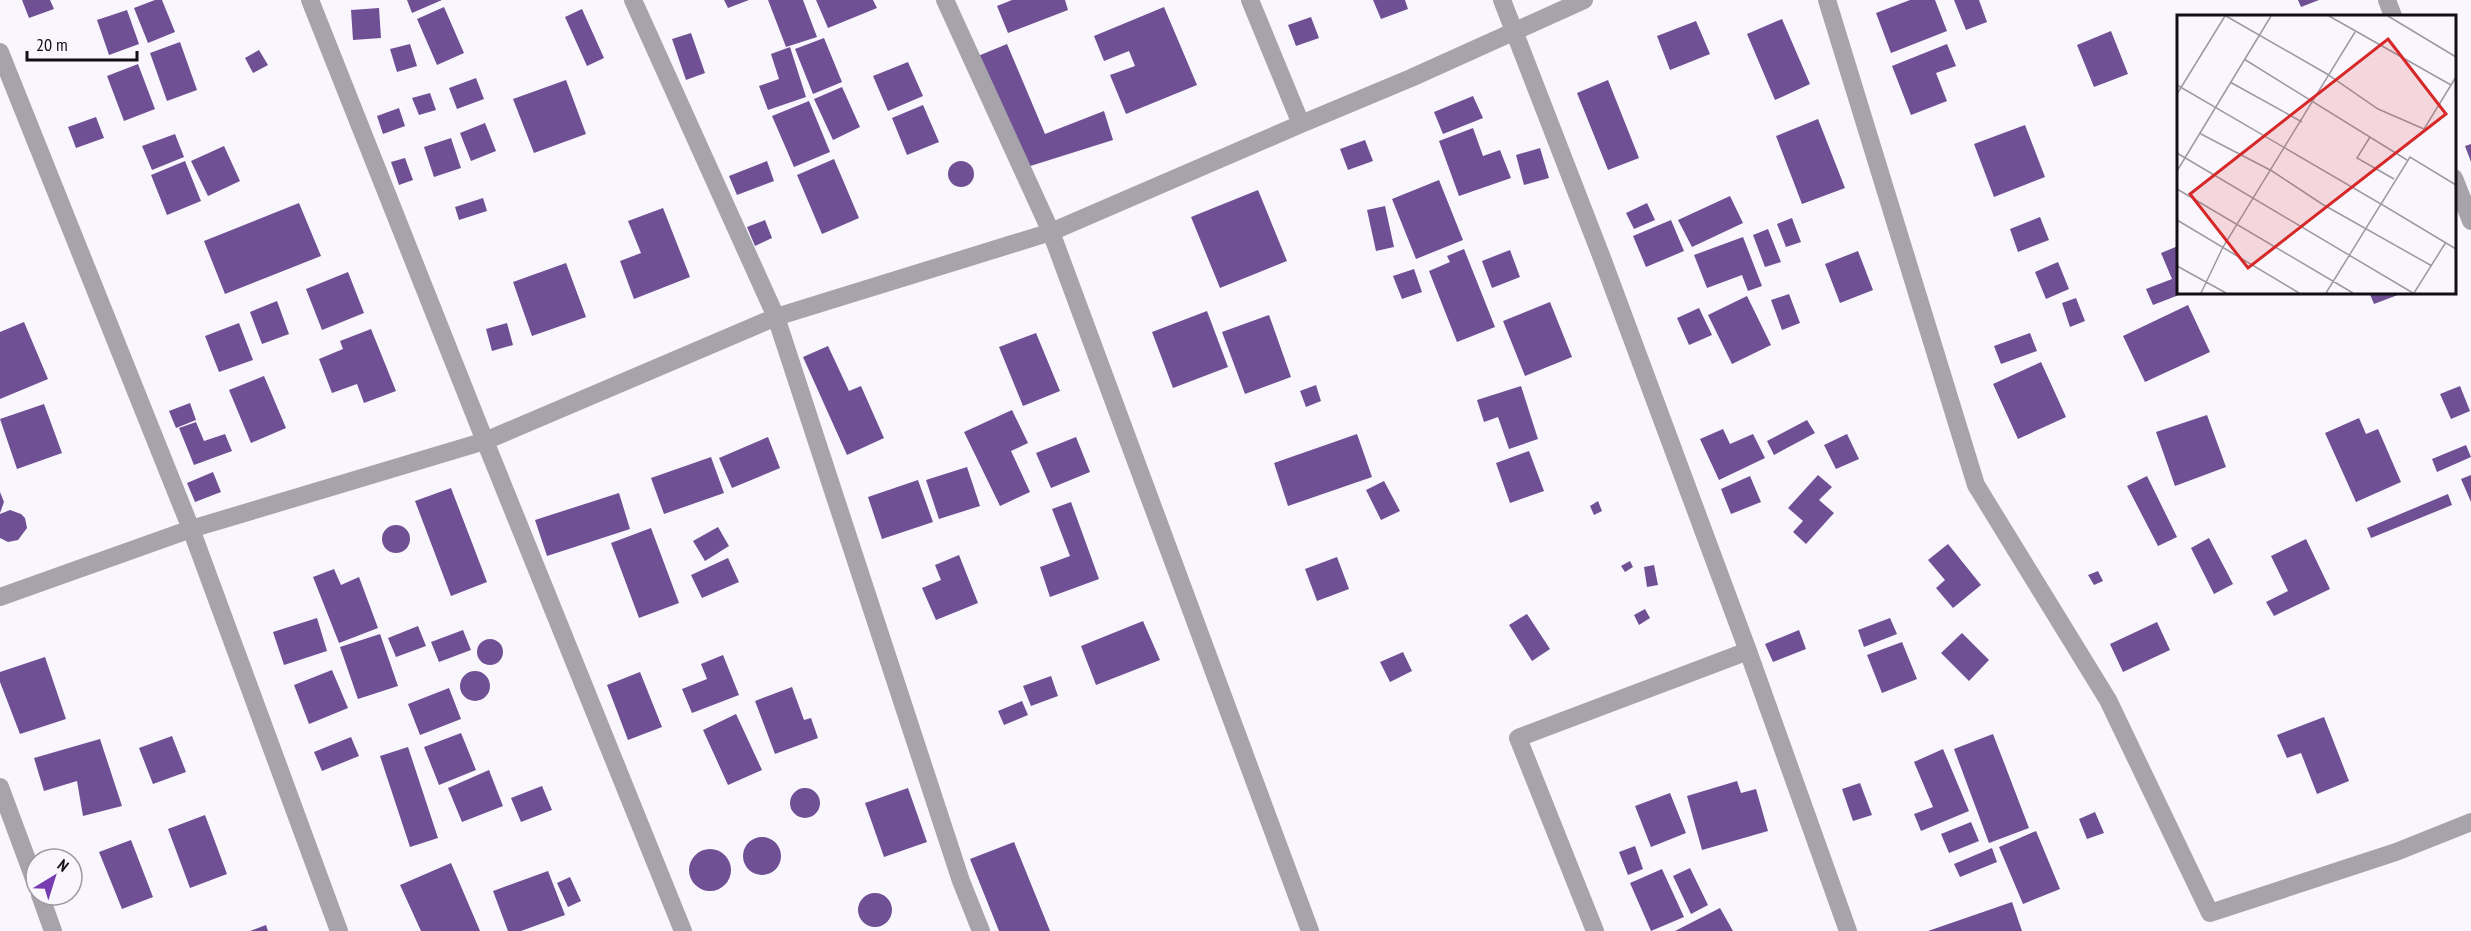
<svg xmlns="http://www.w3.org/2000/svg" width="2471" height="931" viewBox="0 0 2471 931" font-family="'PT Sans Narrow',sans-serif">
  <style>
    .building { fill: #705095 }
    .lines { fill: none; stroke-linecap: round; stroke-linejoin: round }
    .minor { stroke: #a6a4aa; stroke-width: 18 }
    .inset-road { fill: none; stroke: #9c9aa0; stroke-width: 1.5 }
    .view { fill: #d62828; fill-opacity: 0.15; stroke: #d62828; stroke-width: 3 }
    .inset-edge { fill: none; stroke: #110f14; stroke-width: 3 }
  </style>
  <rect width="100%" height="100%" fill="#f9f6fd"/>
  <path class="building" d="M 22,0 L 50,0 L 54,9 L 29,18 Z
    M 155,0 L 162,0 L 175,32 L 148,43 L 134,8 Z
    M 407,0 L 442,0 L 412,13 Z
    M 724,0 L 749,0 L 728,8 Z
    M 768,0 L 803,0 L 817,37 L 786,47 Z
    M 816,0 L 873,0 L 877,8 L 828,28 Z
    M 1012,0 L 1065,0 L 1068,10 L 1008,33 L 997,6 Z
    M 1373,0 L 1405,0 L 1408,9 L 1381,19 Z
    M 1910,0 L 1935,0 L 1947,31 L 1891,53 L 1876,13 Z
    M 1954,0 L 1979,0 L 1987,22 L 1966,30 Z
    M 2298,0 L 2319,0 L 2301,7 Z
    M 444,7 L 464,53 L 437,65 L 417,19 Z
    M 1164,7 L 1197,85 L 1126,114 L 1110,75 L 1135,66 L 1129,51 L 1104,61 L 1094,36 Z
    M 379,8 L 381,38 L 353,40 L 351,10 Z
    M 582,9 L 604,58 L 587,66 L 565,17 Z
    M 127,10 L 139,44 L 109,55 L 97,20 Z
    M 1311,17 L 1319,38 L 1296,46 L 1288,25 Z
    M 1782,19 L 1810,84 L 1775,100 L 1747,34 Z
    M 1696,21 L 1710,54 L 1670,70 L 1657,36 Z
    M 2111,31 L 2128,74 L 2094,87 L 2077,45 Z
    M 691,33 L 705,73 L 686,80 L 672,39 Z
    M 824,38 L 842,82 L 813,94 L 795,49 Z
    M 180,42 L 197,90 L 167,101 L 150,53 Z
    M 410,44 L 417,66 L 397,72 L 390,49 Z
    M 1007,44 L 1045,134 L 1104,111 L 1113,140 L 1024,168 L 978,56 Z
    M 1947,44 L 1956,66 L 1936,73 L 1947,101 L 1911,115 L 1892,66 Z
    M 790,47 L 806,97 L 768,110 L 759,86 L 779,79 L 771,54 Z
    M 259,50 L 268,65 L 253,73 L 245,58 Z
    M 908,62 L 923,96 L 888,111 L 873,76 Z
    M 138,64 L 155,109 L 124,121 L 107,76 Z
    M 476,78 L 484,99 L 457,109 L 449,88 Z
    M 566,80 L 586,134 L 534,153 L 513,99 Z
    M 1608,80 L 1639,158 L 1608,170 L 1577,93 Z
    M 842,87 L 860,127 L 833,140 L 814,99 Z
    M 430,93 L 436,110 L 419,115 L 412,98 Z
    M 1473,96 L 1483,118 L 1443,134 L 1434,112 Z
    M 809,101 L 830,152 L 794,167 L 772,116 Z
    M 923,105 L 939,142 L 907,155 L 892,118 Z
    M 399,108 L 405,126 L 383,134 L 377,116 Z
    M 96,117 L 104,138 L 76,148 L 68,127 Z
    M 1818,119 L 1845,188 L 1802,204 L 1776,136 Z
    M 485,123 L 496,151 L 471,161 L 460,133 Z
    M 2025,125 L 2045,177 L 1994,197 L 1974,144 Z
    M 1473,128 L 1483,156 L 1500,150 L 1511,178 L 1459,196 L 1439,141 Z
    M 175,134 L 184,157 L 152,170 L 142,146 Z
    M 451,138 L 461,168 L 434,177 L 424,147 Z
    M 1365,140 L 1373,161 L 1348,170 L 1340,149 Z
    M 2471,144 L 2471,162 L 2465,146 Z
    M 224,146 L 240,181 L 208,196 L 191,161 Z
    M 1540,148 L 1549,178 L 1524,185 L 1516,155 Z
    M 405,158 L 413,180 L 399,185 L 391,162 Z
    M 834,159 L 859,218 L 822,234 L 797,175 Z
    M948 174a13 13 0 1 1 26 0a13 13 0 1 1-26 0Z
    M 185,161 L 201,201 L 167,215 L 151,175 Z
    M 767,161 L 774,181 L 737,195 L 729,176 Z
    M 1439,180 L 1463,240 L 1416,259 L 1392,199 Z
    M 1258,190 L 1287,261 L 1220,288 L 1191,217 Z
    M 1730,196 L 1743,223 L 1692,247 L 1678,220 Z
    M 483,198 L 487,211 L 459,220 L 455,207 Z
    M 299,203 L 321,256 L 225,294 L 204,241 Z
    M 1647,203 L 1655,220 L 1634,229 L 1626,213 Z
    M 1385,206 L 1394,247 L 1376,251 L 1367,210 Z
    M 663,208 L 690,277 L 634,299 L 620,261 L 641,253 L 628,221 Z
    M 2040,217 L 2049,240 L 2018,252 L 2010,229 Z
    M 1792,218 L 1801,242 L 1786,247 L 1777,224 Z
    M 765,220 L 772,238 L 755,246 L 747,227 Z
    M 1671,220 L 1684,251 L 1646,267 L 1633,236 Z
    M 1768,229 L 1781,262 L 1765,267 L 1753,235 Z
    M 1743,237 L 1762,286 L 1748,291 L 1742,275 L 1707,288 L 1694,255 Z
    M 2178,246 L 2178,292 L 2184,293 L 2153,305 L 2146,289 L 2172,279 L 2161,253 Z
    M 1464,249 L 1495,327 L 1457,342 L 1429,271 L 1450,262 L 1447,256 Z
    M 1510,250 L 1520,277 L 1492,288 L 1482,261 Z
    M 1858,251 L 1873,290 L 1840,303 L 1825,264 Z
    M 2058,262 L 2069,289 L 2046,299 L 2035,272 Z
    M 566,263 L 586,317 L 532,336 L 513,282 Z
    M 1414,269 L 1422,292 L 1402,299 L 1393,276 Z
    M 348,272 L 364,313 L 322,330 L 306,289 Z
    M 2369,292 L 2403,292 L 2403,293 L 2374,304 Z
    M 1789,294 L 1800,323 L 1782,330 L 1771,300 Z
    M 1747,296 L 1771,345 L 1732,364 L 1708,315 Z
    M 2076,298 L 2085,321 L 2070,327 L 2062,303 Z
    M 277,301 L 289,334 L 262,344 L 250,312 Z
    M 1550,302 L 1572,357 L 1525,376 L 1503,321 Z
    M 2188,305 L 2210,352 L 2145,382 L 2123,336 Z
    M 1699,308 L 1712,335 L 1689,345 L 1677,318 Z
    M 1207,311 L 1228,367 L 1173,388 L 1152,332 Z
    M 1269,315 L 1291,377 L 1245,394 L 1222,332 Z
    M 24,322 L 48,379 L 0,399 L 0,332 Z
    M 239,323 L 253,360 L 219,372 L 205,336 Z
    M 507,323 L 513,345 L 492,351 L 486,329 Z
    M 371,329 L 396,391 L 364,403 L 357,384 L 332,393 L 319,359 L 343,349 L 340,341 Z
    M 1036,333 L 1060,391 L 1023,406 L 999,347 Z
    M 2030,333 L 2037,351 L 2001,364 L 1994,346 Z
    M 828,346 L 849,391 L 861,386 L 884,438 L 847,455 L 803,357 Z
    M 2041,362 L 2066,417 L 2018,439 L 1993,384 Z
    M 264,376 L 286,428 L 251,443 L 229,390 Z
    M 1316,385 L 1321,401 L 1306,407 L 1300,391 Z
    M 1521,386 L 1538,439 L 1509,449 L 1498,417 L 1484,422 L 1477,400 Z
    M 2460,386 L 2470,411 L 2451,419 L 2440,394 Z
    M 190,403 L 196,420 L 176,428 L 169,411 Z
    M 44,404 L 62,453 L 17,469 L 0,419 Z
    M 1012,410 L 1028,443 L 1011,451 L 1030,492 L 1000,506 L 964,432 Z
    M 2207,415 L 2226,467 L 2175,486 L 2156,432 Z
    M 2359,418 L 2366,434 L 2378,429 L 2401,482 L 2356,502 L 2325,433 Z
    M 1807,420 L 1815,433 L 1774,455 L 1767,441 Z
    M 196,422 L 204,441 L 225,434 L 232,451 L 194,465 L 179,428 Z
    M 1723,429 L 1730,444 L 1753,434 L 1765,458 L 1719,480 L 1700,439 Z
    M 1357,434 L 1372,477 L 1288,506 L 1274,463 Z
    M 1847,434 L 1859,459 L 1836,469 L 1824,445 Z
    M 768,437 L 780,468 L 732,488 L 719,458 Z
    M 1076,437 L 1090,472 L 1051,488 L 1036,453 Z
    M 2466,445 L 2471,457 L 2437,472 L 2432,459 Z
    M 1529,451 L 1544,491 L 1510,503 L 1496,463 Z
    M 711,457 L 724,493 L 664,514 L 651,478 Z
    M 967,467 L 980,506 L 939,519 L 926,480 Z
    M 213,472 L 221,492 L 195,502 L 187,483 Z
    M 1818,475 L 1832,487 L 1819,500 L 1834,513 L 1806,544 L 1793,532 L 1803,521 L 1788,508 Z
    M 2471,475 L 2471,502 L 2461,479 Z
    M 1750,476 L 1761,502 L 1731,514 L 1721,489 Z
    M 2147,476 L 2177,537 L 2158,546 L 2127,486 Z
    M 918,480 L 933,522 L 882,539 L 868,497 Z
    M 1384,481 L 1400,511 L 1381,520 L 1366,490 Z
    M 451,488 L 487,582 L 451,596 L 415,501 Z
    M 0,492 L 4,502 L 0,513 Z
    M 619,493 L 630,529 L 547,556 L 535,520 Z
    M 2448,494 L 2452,505 L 2371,538 L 2367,528 Z
    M 1598,501 L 1602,511 L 1594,515 L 1590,506 Z
    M 1071,502 L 1099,579 L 1050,597 L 1040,567 L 1070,556 L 1052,509 Z
    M 10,510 L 21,514 L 25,518 L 27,528 L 18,540 L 8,542 L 0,538 L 0,514 Z
    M382 539a14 14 0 1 1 28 0a14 14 0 1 1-28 0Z
    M 718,527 L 729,546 L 705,561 L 693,541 Z
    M 651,528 L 679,603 L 639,618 L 611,543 Z
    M 2209,538 L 2233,584 L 2214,594 L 2191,548 Z
    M 2306,539 L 2330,589 L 2274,616 L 2266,602 L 2288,591 L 2271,556 Z
    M 1948,544 L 1981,585 L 1953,608 L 1936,588 L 1945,580 L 1928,560 Z
    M 959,555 L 978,603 L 936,620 L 922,588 L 941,580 L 935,565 Z
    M 1337,557 L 1349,589 L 1317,601 L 1305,569 Z
    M 728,558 L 739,582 L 702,598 L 691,575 Z
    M 1630,561 L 1633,567 L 1625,572 L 1621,566 Z
    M 1654,565 L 1658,585 L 1647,587 L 1644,567 Z
    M 334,569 L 341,585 L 359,577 L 378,628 L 339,643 L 313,577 Z
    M 2098,571 L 2103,581 L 2094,585 L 2088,575 Z
    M 1645,609 L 1650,618 L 1639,625 L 1634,615 Z
    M 1527,614 L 1550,649 L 1532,661 L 1509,625 Z
    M 317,618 L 327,651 L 284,665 L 273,632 Z
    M 1890,618 L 1897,634 L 1864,647 L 1858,630 Z
    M 1143,621 L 1160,660 L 1096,685 L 1081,646 Z
    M 2157,622 L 2170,650 L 2123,672 L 2110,644 Z
    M 418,626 L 426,646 L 396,657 L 388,638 Z
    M 463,630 L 471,650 L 439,662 L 431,642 Z
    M 1799,630 L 1806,649 L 1773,662 L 1765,644 Z
    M 1962,633 L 1989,660 L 1969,681 L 1941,653 Z
    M 380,634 L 398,686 L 358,699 L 340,647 Z
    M477 652a13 13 0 1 1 26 0a13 13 0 1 1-26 0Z
    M 1902,642 L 1917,679 L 1882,693 L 1867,655 Z
    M 1403,652 L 1412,671 L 1390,682 L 1380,662 Z
    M 723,655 L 739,695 L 692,713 L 682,689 L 707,679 L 701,664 Z
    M 45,657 L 66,719 L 20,734 L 0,682 L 0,672 Z
    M 332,670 L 348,708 L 309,724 L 294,685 Z
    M460 686a15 15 0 1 1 30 0a15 15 0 1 1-30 0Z
    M 640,672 L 662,727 L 628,740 L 607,685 Z
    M 1051,676 L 1058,696 L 1031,706 L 1023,686 Z
    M 792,687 L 804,720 L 811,718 L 818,738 L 775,754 L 755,701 Z
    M 449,688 L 461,719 L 420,735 L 408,704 Z
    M 1022,701 L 1028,715 L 1004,725 L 998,711 Z
    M 736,714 L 762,770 L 728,785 L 703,730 Z
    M 2324,717 L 2349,781 L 2317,794 L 2301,753 L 2287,758 L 2277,735 Z
    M 461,733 L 476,770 L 439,785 L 424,747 Z
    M 1993,734 L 2029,828 L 1989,843 L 1954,749 Z
    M 172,736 L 186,772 L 153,784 L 139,748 Z
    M 351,737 L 359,756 L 322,771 L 314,752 Z
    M 100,739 L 122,806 L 83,816 L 77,781 L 44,791 L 34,758 Z
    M 408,747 L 438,838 L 410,847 L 380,756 Z
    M 1943,749 L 1969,811 L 1921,831 L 1914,814 L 1933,807 L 1914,762 Z
    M 489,770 L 503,806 L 462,822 L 448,788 Z
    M 1737,781 L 1741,793 L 1756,789 L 1768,831 L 1702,850 L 1687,796 Z
    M 1860,783 L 1872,815 L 1853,821 L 1842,789 Z
    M 542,786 L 552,810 L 521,822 L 511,798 Z
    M 908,788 L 927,842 L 884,857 L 865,803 Z
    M790 803a15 15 0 1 1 30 0a15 15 0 1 1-30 0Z
    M 1670,793 L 1686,833 L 1651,847 L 1635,806 Z
    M 2095,812 L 2104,833 L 2087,839 L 2079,819 Z
    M 205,815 L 227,874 L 190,888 L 168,829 Z
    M 1971,822 L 1979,841 L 1949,853 L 1941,834 Z
    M 2036,831 L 2060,889 L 2023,904 L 1999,847 Z
    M743 856a19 19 0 1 1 38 0a19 19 0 1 1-38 0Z
    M 131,840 L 153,897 L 122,909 L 99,852 Z
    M 1014,842 L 1050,931 L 999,931 L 970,859 Z
    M 1635,846 L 1643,869 L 1628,875 L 1619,852 Z
    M 1992,848 L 1997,862 L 1960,877 L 1954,864 Z
    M689 870a21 21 0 1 1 42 0a21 21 0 1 1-42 0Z
    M 451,863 L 480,931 L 421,931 L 400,885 Z
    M 1690,868 L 1708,905 L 1691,914 L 1673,876 Z
    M 1662,869 L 1684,917 L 1651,931 L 1630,883 Z
    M 548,871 L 565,915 L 521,931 L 508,931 L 493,891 Z
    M 570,877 L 581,901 L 568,907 L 557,883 Z
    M858 910a17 17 0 1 1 34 0a17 17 0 1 1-34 0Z
    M 2012,902 L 2022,931 L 1928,931 Z
    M 1720,908 L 1733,931 L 1675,931 Z
    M 266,925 L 268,931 L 250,931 Z"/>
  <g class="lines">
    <path class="minor" d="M 310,0 L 485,441 L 683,931
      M 633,0 L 776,317 L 961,881 L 981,931
      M 945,0 L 1051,232 L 1310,931
      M 1250,0 L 1301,124
      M 1502,0 L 1602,258 L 1748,651 L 1848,931
      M 1827,0 L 1976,485 L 2108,700 L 2210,913 L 2396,852 L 2471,822
      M 2387,0 L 2393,16
      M 0,52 L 191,529 L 339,931
      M 2454,178 L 2471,221
      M 0,597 L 191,529 L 485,441 L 776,317 L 1051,232 L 1301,124 L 1411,78 L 1584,0
      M 0,787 L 36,884
      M 40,895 L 53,931
      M 1595,931 L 1518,738 L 1748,651"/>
  </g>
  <g transform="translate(2177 15)">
    <rect width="279" height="279" fill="#f9f6fd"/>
    <path class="inset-road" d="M 49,1 L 150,59 L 201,94 L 247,114 L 279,62M 152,1 L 274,70M 211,1 L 279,42M 67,44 L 230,145M 53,67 L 125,107M 0,70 L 204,189 L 149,278M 0,79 L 48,1M 22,118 L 95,156 L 145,189 L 255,251M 193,122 L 180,143 L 217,164M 0,138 L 236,278M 0,156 L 94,1M 279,170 L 233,142 L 204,189 L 279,234M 0,174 L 176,278M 0,205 L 122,278M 0,251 L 49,278M 24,278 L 46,232 L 178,17M 237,278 L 269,227"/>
    <path class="view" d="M 211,24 L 269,99 L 71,253 L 13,179 Z"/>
    <rect width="279" height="279" class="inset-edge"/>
  </g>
  <g transform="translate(54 877) rotate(38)"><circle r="28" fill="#f9f6fd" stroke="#9c9aa0" stroke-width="1.5"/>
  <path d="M0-4.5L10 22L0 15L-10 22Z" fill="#783cb1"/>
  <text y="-9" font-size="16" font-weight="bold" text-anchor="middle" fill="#110f14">N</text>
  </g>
  <path d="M27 51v9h110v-9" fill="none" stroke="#110f14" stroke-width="3"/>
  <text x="36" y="51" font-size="18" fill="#110f14" stroke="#f9f6fd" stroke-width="4.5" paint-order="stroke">20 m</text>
</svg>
